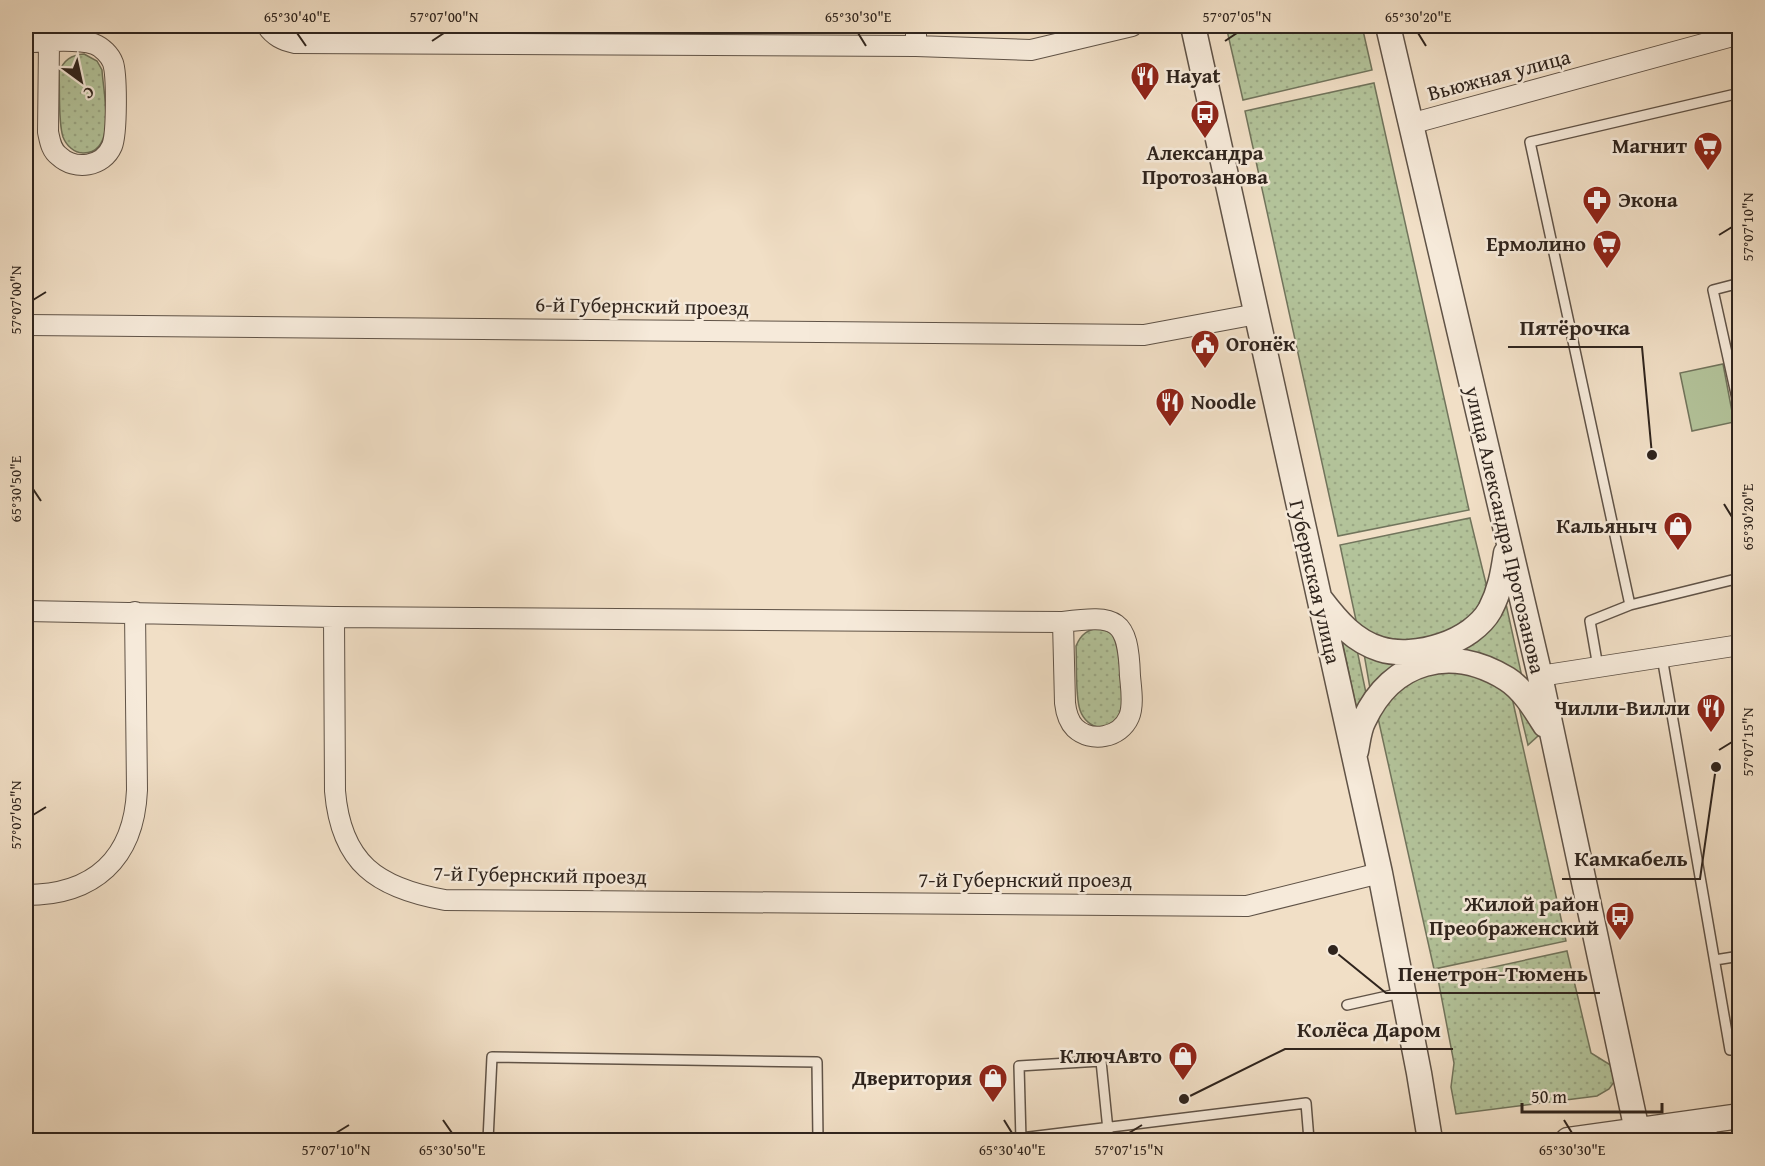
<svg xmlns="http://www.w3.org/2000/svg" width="1765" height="1166" viewBox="0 0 1765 1166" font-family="'Gentium Book Plus',serif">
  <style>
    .grass { fill: url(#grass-dots); stroke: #71745c; stroke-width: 1.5 }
    .park { fill: #b3c39a; stroke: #71745c; stroke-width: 1.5 }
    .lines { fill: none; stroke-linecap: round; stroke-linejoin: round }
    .service-casing { stroke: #605347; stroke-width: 12 }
    .minor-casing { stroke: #605347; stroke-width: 22 }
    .tertiary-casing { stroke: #605347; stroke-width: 27 }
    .service { stroke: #f6eada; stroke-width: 9 }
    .minor { stroke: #f6eada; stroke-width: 20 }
    .tertiary { stroke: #f6eada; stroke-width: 24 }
    .ticks { fill: none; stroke: #2f241d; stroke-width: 2 }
    .labels { text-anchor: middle; stroke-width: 5; stroke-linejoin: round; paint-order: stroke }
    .street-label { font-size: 21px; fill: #2f241d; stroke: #f6eada }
    .poi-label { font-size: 21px; font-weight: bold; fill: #2f241d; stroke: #f6eada; text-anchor: end }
    .leader { fill: none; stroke: #2f241d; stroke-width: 2 }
    .callout-dot { fill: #2f241d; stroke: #f6eada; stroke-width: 2 }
    .callout-label { font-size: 22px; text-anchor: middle; font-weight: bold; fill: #2f241d; stroke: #f6eada; stroke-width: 5; stroke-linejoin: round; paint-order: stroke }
    .neatline { fill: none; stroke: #2f241d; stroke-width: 2 }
    .ticks-label { font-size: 15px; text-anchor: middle; fill: #2f241d }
  </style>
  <defs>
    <pattern id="grass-dots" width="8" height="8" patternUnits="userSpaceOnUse" patternTransform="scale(1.5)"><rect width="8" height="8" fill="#b3c39a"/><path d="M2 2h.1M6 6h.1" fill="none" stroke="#9aa784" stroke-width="1.8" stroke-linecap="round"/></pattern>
  </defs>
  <rect width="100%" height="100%" fill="#f1dfc6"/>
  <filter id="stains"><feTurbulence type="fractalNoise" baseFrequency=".00333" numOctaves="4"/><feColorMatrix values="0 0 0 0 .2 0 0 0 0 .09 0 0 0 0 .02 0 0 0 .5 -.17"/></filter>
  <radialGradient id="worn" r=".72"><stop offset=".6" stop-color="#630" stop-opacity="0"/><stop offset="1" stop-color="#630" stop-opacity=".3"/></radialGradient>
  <path class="grass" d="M 285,26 L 342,26 L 338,31 L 293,30 Z
    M 1226,26 L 1362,26 L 1372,70 L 1243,100 Z
    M 84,54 L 97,61 L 102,70 C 103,92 118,154 83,153 C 74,153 66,145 63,137 C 58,122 60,89 59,72 C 64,60 71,55 84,54 Z
    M 1374,83 L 1469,510 L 1338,536 L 1245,111 Z
    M 1470,518 L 1489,596 L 1480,612 L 1447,636 L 1389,642 L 1357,625 L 1340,545 Z
    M 1506,604 L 1522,677 C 1500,659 1484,652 1455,651 Z
    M 1101,628 L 1114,635 L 1119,644 C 1120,666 1135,728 1100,727 C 1091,727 1083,719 1080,710 C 1075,696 1077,663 1076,646 C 1081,634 1088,629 1101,628 Z
    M 1341,636 L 1356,645 L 1367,698 L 1358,715 Z
    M 1363,648 L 1413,659 L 1371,694 Z
    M 1444,667 L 1472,670 L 1511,693 L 1566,941 L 1434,969 L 1378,718 C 1391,686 1414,681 1444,667 Z
    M 1517,699 L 1539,735 L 1528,745 Z
    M 1567,951 L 1591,1053 L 1612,1066 L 1614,1082 L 1609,1089 L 1597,1096 L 1456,1114 L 1451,1087 L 1454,1063 L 1438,979 Z"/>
  <path class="park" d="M 1723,364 L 1734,422 L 1692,431 L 1680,373 Z"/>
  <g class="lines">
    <g class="service-casing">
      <path id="service" d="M 1740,283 L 1713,290 L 1740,412
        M 1630,605 L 1530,142 L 1740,93
        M 1662,657 L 1730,1050 L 1740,1048
        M 1598,667 L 1590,621 L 1630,605 L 1740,578
        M 1715,960 L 1740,956
        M 1347,1005 L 1401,993
        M 1711,1122 L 1713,1140
        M 488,1140 L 492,1057 L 817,1062 L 818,1140
        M 933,1140 L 1021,1138 L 1306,1103 L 1309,1140
        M 1021,1140 L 1019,1066 L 1101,1061 L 1109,1140"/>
    </g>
    <g class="minor-casing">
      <path id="minor" d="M 267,26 C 274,36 282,40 295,43 L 916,46 L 1031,50 L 1132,26
        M 26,42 C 45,42 76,38 94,44 C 102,47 110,55 113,63 C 117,75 117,134 112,146 C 103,167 75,171 59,156 C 51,150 50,141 48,132 L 49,42
        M 916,46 L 916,26
        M 1410,124 L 1740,34
        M 26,325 L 1144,335 L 1257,314
        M 26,611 L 334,617 L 1063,622 L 1065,703 C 1066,712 1068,721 1075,728 C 1091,743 1120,738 1129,717 C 1134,705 1131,688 1130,676 C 1128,618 1117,615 1063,622
        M 334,617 L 335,791 C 341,863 377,888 445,900 L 1247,906 L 1380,873
        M 1540,676 L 1740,645
        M 26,895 C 94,895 134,859 137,790 L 135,612"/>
    </g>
    <g class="tertiary-casing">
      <path id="tertiary" d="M 1193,26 L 1380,873 L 1419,1073 L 1430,1140
        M 1388,26 L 1540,676 L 1639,1140
        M 1321,600 C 1337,621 1354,641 1380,649 C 1415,660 1472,642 1490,610 C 1500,591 1503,573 1506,553
        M 1356,751 C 1358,741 1359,729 1364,720 C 1392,660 1451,644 1507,679 C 1523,689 1535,709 1545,725
        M 1568,1140 L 1740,1116"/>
    </g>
    <use href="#service" class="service"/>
    <use href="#minor" class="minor"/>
    <use href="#tertiary" class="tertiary"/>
  </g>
  <path class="ticks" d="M 297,33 L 306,46M 858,33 L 866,46M 1418,33 L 1426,46M 432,41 L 444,33M 1225,41 L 1237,33M 1719,235 L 1732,227M 33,300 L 46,292M 33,489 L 41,501M 1724,504 L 1732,517M 1719,750 L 1732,742M 33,815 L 46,807M 443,1120 L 452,1133M 1004,1120 L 1012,1133M 1564,1120 L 1572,1133M 336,1133 L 349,1125M 1129,1133 L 1142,1125"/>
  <defs>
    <g id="restaurant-pin" transform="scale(1.5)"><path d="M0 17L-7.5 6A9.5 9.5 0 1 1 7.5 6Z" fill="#8f2418" stroke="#f6eada"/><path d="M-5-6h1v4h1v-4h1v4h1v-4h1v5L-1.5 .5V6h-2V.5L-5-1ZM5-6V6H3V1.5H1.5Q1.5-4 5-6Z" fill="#fff"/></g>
    <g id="bus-pin" transform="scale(1.5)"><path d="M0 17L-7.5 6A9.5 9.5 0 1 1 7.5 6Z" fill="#8f2418" stroke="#f6eada"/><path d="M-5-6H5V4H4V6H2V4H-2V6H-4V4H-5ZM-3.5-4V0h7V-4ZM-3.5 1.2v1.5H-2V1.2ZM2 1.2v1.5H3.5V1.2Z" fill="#fff"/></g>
    <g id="supermarket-pin" transform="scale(1.5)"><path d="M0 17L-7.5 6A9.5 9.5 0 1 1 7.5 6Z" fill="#8f2418" stroke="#f6eada"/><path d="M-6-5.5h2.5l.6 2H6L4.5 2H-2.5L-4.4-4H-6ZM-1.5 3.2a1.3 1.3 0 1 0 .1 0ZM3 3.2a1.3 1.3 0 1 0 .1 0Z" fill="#fff"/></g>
    <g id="pharmacy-pin" transform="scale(1.5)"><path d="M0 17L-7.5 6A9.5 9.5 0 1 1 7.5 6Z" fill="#8f2418" stroke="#f6eada"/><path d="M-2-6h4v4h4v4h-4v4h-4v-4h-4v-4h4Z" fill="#fff"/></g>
    <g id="civic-pin" transform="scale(1.5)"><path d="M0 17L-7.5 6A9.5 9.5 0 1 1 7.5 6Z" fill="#8f2418" stroke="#f6eada"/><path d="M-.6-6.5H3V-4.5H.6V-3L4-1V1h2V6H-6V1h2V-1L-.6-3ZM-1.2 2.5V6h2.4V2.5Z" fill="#fff"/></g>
    <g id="shop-pin" transform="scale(1.5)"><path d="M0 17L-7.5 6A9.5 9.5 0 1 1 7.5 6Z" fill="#8f2418" stroke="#f6eada"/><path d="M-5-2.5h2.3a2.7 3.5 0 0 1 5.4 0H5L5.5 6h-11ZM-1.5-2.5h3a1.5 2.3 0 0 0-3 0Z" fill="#fff"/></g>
  </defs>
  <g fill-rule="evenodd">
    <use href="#restaurant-pin" x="1145" y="76"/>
    <use href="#bus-pin" x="1205" y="114"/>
    <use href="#supermarket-pin" x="1708" y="146"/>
    <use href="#pharmacy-pin" x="1597" y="200"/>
    <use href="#supermarket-pin" x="1607" y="244"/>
    <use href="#civic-pin" x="1205" y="344"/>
    <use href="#restaurant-pin" x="1170" y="402"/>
    <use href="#shop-pin" x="1678" y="526"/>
    <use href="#restaurant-pin" x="1711" y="708"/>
    <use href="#bus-pin" x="1620" y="916"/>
    <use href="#shop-pin" x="1183" y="1056"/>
    <use href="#shop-pin" x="993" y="1078"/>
  </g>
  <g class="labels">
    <g class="street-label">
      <text transform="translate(1499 75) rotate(-15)" y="7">Вьюжная улица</text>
      <text transform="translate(642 306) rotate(1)" y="7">6-й Губернский проезд</text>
      <text transform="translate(1505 530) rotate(77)" y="7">улица Александра Протозанова</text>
      <text transform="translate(1315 582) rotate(77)" y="7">Губернская улица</text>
      <text transform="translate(540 875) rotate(1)" y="7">7-й Губернский проезд</text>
      <text x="1025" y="887">7-й Губернский проезд</text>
    </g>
    <g class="poi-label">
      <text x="1166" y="83" text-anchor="start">Hayat</text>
      <text x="1687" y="153">Магнит</text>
      <text x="1205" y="160" text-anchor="middle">Александра<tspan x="1205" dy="24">Протозанова</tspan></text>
      <text x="1618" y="207" text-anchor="start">Экона</text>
      <text x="1586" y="251">Ермолино</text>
      <text x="1226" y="351" text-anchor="start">Огонёк</text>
      <text x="1191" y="409" text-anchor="start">Noodle</text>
      <text x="1657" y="533">Кальяныч</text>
      <text x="1690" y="715">Чилли-Вилли</text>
      <text x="1599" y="911">Жилой район<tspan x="1599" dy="24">Преображенский</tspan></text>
      <text x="1162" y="1063">КлючАвто</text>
      <text x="972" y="1085">Дверитория</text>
    </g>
  </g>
  <path class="leader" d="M1652 455L1642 347H1508M1716 767L1700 879H1562M1333 950L1386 993H1600M1184 1099L1285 1049H1453"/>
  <g class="callout-dot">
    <circle cx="1652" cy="455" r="6"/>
    <circle cx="1716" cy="767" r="6"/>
    <circle cx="1333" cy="950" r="6"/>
    <circle cx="1184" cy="1099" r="6"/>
  </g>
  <g class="callout-label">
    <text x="1575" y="335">Пятёрочка</text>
    <text x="1631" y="866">Камкабель</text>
    <text x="1493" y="981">Пенетрон-Тюмень</text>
    <text x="1369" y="1037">Колёса Даром</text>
  </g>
  <rect width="1765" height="1166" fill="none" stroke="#f1dfc6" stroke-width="66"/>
  <g transform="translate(81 81) rotate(147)" stroke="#f6eada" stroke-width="4.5" paint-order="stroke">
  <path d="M0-4.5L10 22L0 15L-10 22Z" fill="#2f241d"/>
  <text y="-9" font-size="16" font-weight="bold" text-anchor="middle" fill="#2f241d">С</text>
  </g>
  <path d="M1522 1103v9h140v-9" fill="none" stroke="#2f241d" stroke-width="3"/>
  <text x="1531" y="1103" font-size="18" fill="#2f241d" stroke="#f6eada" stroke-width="4.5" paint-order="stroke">50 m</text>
  <rect x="33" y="33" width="1699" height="1100" class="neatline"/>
  <g class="ticks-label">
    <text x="297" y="22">65°30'40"E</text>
    <text x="444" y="22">57°07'00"N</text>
    <text x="858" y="22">65°30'30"E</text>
    <text x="1237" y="22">57°07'05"N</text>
    <text x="1418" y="22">65°30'20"E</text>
    <text transform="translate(1748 227) rotate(-90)" y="5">57°07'10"N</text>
    <text transform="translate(16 300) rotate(-90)" y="5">57°07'00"N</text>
    <text transform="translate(16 489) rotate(-90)" y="5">65°30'50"E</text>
    <text transform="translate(1748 517) rotate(-90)" y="5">65°30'20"E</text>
    <text transform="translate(1748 742) rotate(-90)" y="5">57°07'15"N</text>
    <text transform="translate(16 815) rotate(-90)" y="5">57°07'05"N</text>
    <text x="336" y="1155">57°07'10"N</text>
    <text x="452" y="1155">65°30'50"E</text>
    <text x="1012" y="1155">65°30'40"E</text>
    <text x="1129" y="1155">57°07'15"N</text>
    <text x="1572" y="1155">65°30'30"E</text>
  </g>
  <rect width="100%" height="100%" filter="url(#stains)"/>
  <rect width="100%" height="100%" fill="url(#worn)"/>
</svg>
